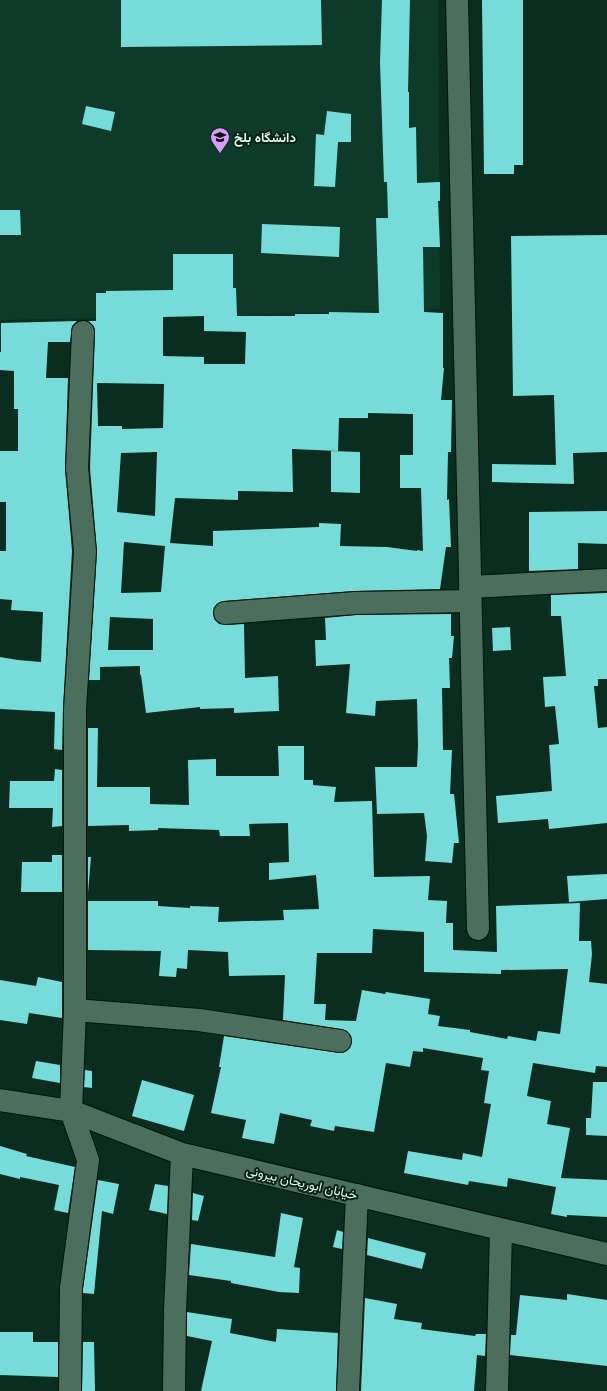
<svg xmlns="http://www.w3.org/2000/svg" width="607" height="1391" viewBox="0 0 607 1391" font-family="'Nunito Sans',Vazirmatn,sans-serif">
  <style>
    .built { fill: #0e3a29 }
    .building { fill: #77dcd9; fill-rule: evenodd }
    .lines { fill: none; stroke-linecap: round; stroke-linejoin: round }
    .minor-casing { stroke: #00140a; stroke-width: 24 }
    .minor { stroke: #4c6e5d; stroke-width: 22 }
    .labels { text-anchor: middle; stroke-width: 4; stroke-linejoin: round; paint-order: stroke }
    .poi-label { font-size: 13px; font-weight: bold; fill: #e5f7ed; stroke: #022316; text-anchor: start }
    .street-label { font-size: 13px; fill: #e5f7ed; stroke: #022316 }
  </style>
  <rect width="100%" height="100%" fill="#0b2d1f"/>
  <path class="built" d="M 0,0 L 438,0 L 440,309 L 207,316 L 0,320 Z"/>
  <path class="building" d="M 121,0 L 321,0 L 322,45 L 121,47 Z
    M 382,0 L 410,0 L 408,92 L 409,92 L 409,128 L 416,127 L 417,183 L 440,182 L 440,201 L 438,201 L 440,247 L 423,247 L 424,312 L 443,313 L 443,368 L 444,368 L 441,400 L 452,400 L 451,452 L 448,452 L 447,500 L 449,499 L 451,547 L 446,547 L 440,589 L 354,591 L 224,601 L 218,603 L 214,607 L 213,614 L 215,620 L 219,624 L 226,625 L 244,624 L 245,678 L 278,676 L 279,711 L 234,713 L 234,708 L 200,709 L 200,707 L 146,713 L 141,675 L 140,675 L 140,666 L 100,667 L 100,680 L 89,680 L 97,552 L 90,468 L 95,333 L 94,326 L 87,321 L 96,321 L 96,293 L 106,293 L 106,291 L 173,290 L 173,254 L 233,254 L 233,288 L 236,288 L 237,316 L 295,316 L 295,314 L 329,314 L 329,312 L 379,313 L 376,218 L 388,218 L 387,182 L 384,182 L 380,62 ZM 204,316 L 204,331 L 246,332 L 245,364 L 204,364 L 204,357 L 163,356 L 163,317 ZM 97,383 L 164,384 L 163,428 L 122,429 L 122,426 L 98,426 ZM 368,413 L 413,414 L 413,455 L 400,455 L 400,488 L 421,488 L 423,551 L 417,550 L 417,551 L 387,547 L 340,546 L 341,524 L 319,523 L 319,527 L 213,531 L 213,546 L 170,543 L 175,498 L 238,500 L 238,491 L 293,492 L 292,449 L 338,451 L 339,418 L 368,418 ZM 157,452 L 155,516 L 117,512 L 121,453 ZM 124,542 L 165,546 L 161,592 L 121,593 ZM 110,617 L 153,619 L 153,650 L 108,650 Z
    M 482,0 L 523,0 L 523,165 L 514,165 L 514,174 L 484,174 Z
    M 86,106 L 115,112 L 111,131 L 82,124 Z
    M 327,111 L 351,114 L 351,142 L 338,142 L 335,187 L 314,186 L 316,134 L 324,135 Z
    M 0,210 L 20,210 L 21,235 L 0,235 Z
    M 262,224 L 340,227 L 339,257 L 261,253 Z
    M 607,235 L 607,452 L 573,453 L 574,484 L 492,482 L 492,464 L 556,465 L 554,395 L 513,396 L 511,236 Z
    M 77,321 L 72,326 L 70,342 L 48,342 L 46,378 L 68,378 L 65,468 L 72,551 L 63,708 L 62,750 L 54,749 L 55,712 L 0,709 L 0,657 L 18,660 L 41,662 L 43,612 L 11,610 L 12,600 L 0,599 L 0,551 L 6,551 L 6,502 L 0,502 L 0,451 L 18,451 L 18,409 L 14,409 L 14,371 L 0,370 L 0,352 L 1,352 L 1,323 Z
    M 331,451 L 360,452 L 360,493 L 331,492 Z
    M 607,511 L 607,544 L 578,543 L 578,569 L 529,571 L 529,512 Z
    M 607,593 L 607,679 L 598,679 L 598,686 L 594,686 L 598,728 L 607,727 L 607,823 L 549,829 L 548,819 L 498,823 L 496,796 L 552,791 L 549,745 L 559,744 L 555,706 L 545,707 L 543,677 L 566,676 L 561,616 L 551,616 L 551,595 Z
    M 451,614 L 451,636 L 454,636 L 452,658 L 449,658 L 450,688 L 442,688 L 443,750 L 452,750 L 450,794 L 454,794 L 459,843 L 454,843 L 452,863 L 425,861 L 427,836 L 424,813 L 377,814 L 375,767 L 417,767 L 418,746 L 417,699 L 376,701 L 375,716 L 346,713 L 350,664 L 316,666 L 315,640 L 326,640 L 325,618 L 356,615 Z
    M 510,627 L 511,650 L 493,651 L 492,628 Z
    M 88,728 L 98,728 L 97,787 L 150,787 L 150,804 L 189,805 L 188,760 L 216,759 L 216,776 L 279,776 L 278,746 L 304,746 L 304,780 L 313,780 L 313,785 L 336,787 L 334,802 L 372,801 L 374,877 L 430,876 L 428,900 L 447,901 L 446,923 L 453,923 L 453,950 L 497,952 L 496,906 L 580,903 L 579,941 L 591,941 L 592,954 L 589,982 L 607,984 L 607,1067 L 596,1066 L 595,1073 L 533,1063 L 527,1096 L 551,1101 L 547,1124 L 570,1128 L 561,1178 L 607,1180 L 607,1217 L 567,1215 L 567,1217 L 551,1214 L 556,1187 L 508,1178 L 507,1187 L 469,1181 L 468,1185 L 404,1173 L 408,1151 L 462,1160 L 463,1153 L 482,1157 L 491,1104 L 484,1103 L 489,1071 L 481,1070 L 483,1058 L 423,1048 L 423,1052 L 413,1051 L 410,1067 L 386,1063 L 374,1132 L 335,1126 L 334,1131 L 310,1126 L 312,1120 L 280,1113 L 274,1144 L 242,1138 L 246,1120 L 211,1113 L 221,1067 L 219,1067 L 224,1036 L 339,1053 L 345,1052 L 350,1048 L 352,1042 L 351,1036 L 347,1031 L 342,1029 L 283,1020 L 285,975 L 229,976 L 228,952 L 188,950 L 187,969 L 177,968 L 176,977 L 159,976 L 161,951 L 88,950 L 88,901 L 158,901 L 158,906 L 190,908 L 190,906 L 219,907 L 218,922 L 284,920 L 283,910 L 319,909 L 316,875 L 269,880 L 269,863 L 289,862 L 288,823 L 249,824 L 250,836 L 220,836 L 219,830 L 158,828 L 158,830 L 129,831 L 129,825 L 88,826 ZM 373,929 L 424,932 L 424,972 L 501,974 L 501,970 L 568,969 L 560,1034 L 538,1031 L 536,1041 L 508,1036 L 507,1039 L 470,1032 L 470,1030 L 438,1026 L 440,1016 L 428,1014 L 430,999 L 386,992 L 385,994 L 362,990 L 356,1021 L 325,1020 L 326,1004 L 314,1004 L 317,953 L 372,953 Z
    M 55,769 L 62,770 L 62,826 L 52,827 L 53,808 L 9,808 L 10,781 L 54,781 Z
    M 52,855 L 62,855 L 62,892 L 21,892 L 22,862 L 52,862 Z
    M 88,857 L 91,857 L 88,893 Z
    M 607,874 L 607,899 L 569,902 L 567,876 Z
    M 38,977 L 62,982 L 62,1018 L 29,1013 L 27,1024 L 0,1020 L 0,980 L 36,986 Z
    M 36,1061 L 60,1065 L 60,1083 L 32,1078 Z
    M 85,1070 L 92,1071 L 92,1088 L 84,1087 Z
    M 142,1080 L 194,1095 L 184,1131 L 132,1116 Z
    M 593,1082 L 607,1082 L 607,1136 L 586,1135 L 586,1118 L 591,1118 Z
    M 0,1146 L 27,1154 L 26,1156 L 75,1167 L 68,1213 L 54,1210 L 59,1185 L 20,1177 L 20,1179 L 0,1174 Z
    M 98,1180 L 119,1184 L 113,1214 L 102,1211 L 94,1294 L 83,1293 L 83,1289 Z
    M 155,1184 L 168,1186 L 167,1214 L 149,1210 Z
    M 193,1193 L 204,1196 L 198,1221 L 192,1220 Z
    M 281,1213 L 303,1218 L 294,1267 L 300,1268 L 299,1293 L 279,1292 L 231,1283 L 231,1281 L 189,1275 L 191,1244 L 275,1257 Z
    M 337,1230 L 343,1232 L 342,1249 L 333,1247 Z
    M 368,1238 L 426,1253 L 422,1269 L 367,1255 Z
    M 567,1294 L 607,1300 L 607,1366 L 510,1355 L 511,1335 L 516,1335 L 520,1295 L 567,1300 Z
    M 365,1298 L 397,1304 L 394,1319 L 422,1323 L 421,1329 L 475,1336 L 476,1334 L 486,1334 L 485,1356 L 477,1355 L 474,1391 L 361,1391 Z
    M 187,1312 L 232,1319 L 230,1333 L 276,1342 L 277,1329 L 338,1333 L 336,1391 L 201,1391 L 212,1341 L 187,1336 Z
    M 0,1332 L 33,1332 L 33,1342 L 58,1342 L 58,1377 L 0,1375 Z
    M 83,1342 L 94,1342 L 95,1391 L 82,1391 Z"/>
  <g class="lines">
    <g class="minor-casing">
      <path id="minor" d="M 457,0 L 478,929
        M 470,587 L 607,580
        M 225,613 L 355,603 L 470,601
        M 75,1010 L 199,1020 L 340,1041
        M 0,1100 L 71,1111 L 182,1154 L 607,1254
        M 70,1391 L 71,1288 L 88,1160 L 71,1111 L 75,1010 L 75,709 L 85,551 L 77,468 L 83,332
        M 174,1391 L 175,1311 L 182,1154
        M 348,1391 L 357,1195
        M 497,1391 L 501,1230"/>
    </g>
    <use href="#minor" class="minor"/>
  </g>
  <defs>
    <g id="university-pin" transform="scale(1)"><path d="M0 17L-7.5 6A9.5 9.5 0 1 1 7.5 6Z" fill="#d79bf9" stroke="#022316"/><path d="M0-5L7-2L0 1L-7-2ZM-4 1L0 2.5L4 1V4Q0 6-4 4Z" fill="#111"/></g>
  </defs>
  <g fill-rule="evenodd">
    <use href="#university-pin" x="220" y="137"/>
  </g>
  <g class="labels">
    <g class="poi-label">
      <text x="234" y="142">دانشگاه بلخ</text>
    </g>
    <g class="street-label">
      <text transform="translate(302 1182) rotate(13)" y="5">خیابان ابوریحان بیرونی</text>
    </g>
  </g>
</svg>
